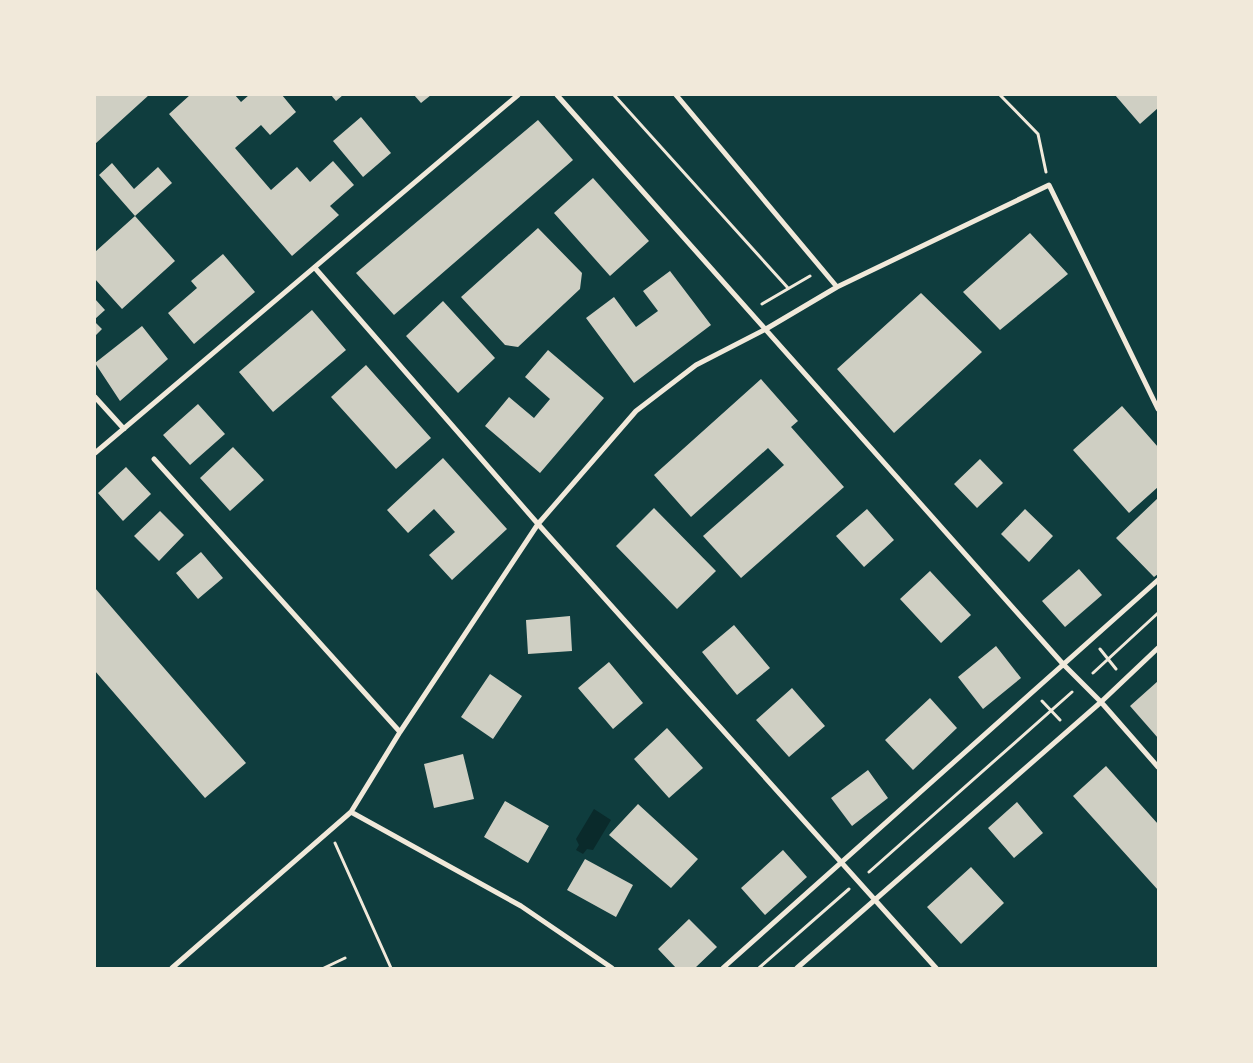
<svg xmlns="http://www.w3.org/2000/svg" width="1253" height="1063" viewBox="0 0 1253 1063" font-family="'DM Sans',sans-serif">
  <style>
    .water { fill: #0a2a2b }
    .building { fill: #cfcfc3 }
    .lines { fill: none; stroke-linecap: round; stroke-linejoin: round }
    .path { stroke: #f1e9da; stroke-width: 3 }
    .minor { stroke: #f1e9da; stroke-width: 5 }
  </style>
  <rect width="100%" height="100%" fill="#0f3d3e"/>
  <path class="water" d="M 594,809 L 611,820 L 593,850 L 587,849 L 583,854 L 576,850 L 579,845 L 576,839 Z"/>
  <path class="building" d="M 95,95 L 149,95 L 95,144 Z
    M 190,95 L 235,95 L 241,102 L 249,95 L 282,95 L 296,112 L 270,135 L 261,125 L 235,148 L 271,190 L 297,167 L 310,182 L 333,161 L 354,185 L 330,206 L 339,215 L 292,256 L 169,114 Z
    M 331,95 L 343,95 L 336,101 Z
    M 414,95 L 431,95 L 421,103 Z
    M 1115,95 L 1158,95 L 1158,108 L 1140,124 Z
    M 361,117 L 391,153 L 363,177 L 333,141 Z
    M 538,120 L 573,160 L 394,315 L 356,273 Z
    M 112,163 L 134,189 L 158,167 L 172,183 L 135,216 L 99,175 Z
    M 593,178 L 649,241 L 610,276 L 554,213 Z
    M 135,216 L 175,261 L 122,309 L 95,279 L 95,252 Z
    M 538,228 L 582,273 L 580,289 L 518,347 L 505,345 L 461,297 Z
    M 1030,233 L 1068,274 L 1000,330 L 963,292 Z
    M 223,254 L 255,292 L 194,344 L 168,313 L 197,288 L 191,281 Z
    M 670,271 L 711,325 L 634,383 L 586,318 L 614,297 L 636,327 L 658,311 L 643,291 Z
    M 921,293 L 982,352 L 894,433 L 837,369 Z
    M 95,299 L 105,310 L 95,319 Z
    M 443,301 L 495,358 L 458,393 L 406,336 Z
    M 312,310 L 346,350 L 273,412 L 239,372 Z
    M 95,322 L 102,329 L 95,336 Z
    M 142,326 L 168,359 L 120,401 L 95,363 Z
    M 548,350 L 604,398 L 540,473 L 485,426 L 509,397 L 534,418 L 550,399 L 525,377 Z
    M 366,365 L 431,438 L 396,469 L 331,397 Z
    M 761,379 L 798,421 L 791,427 L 844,487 L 741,578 L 703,536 L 784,465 L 768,448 L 691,517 L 654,475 Z
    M 198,404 L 225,434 L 190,465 L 163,435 Z
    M 1122,406 L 1158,447 L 1158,487 L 1129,513 L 1073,450 Z
    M 233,447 L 264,480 L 230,511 L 200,478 Z
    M 443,458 L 507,529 L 452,580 L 429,555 L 455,532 L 434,509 L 408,533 L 387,510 Z
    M 980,459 L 1003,483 L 977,508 L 954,484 Z
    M 126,467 L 151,494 L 123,521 L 98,493 Z
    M 1158,498 L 1158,574 L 1154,577 L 1116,538 Z
    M 654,508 L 716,571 L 677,609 L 616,546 Z
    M 867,509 L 894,540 L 864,567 L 836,536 Z
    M 1025,509 L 1053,536 L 1029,562 L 1001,534 Z
    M 160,511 L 184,535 L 159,561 L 134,536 Z
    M 201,552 L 223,578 L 198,599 L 176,573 Z
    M 1079,569 L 1102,595 L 1065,627 L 1042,601 Z
    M 930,571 L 971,615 L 941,643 L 900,599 Z
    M 95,588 L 246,763 L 205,798 L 95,671 Z
    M 570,616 L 572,651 L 528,654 L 526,620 Z
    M 734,625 L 770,668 L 737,695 L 702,652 Z
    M 996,646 L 1021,678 L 983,709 L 958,677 Z
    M 609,662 L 643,703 L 613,729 L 578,688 Z
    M 490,674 L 522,696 L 493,739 L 461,717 Z
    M 1158,681 L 1158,738 L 1130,706 Z
    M 792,688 L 825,726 L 789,757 L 756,720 Z
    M 930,698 L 957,728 L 913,770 L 885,740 Z
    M 667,728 L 703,768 L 669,798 L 634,759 Z
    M 463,754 L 474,799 L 434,808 L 424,764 Z
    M 1106,766 L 1158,824 L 1158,890 L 1073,796 Z
    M 868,770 L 888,798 L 852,826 L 831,798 Z
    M 505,801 L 549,826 L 528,863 L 484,837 Z
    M 1017,802 L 1043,833 L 1014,858 L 988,828 Z
    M 638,804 L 698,859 L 671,888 L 609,835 Z
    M 783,850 L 807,877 L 765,915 L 741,888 Z
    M 585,859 L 633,885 L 616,917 L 567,890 Z
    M 971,867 L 1004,903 L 961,944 L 927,907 Z
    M 689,919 L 717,947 L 695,968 L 676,968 L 658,949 Z"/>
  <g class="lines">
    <path class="path" d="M 614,95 L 788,288
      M 1000,95 L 1038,134 L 1046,172
      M 762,304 L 810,276
      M 1100,649 L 1116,669
      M 1093,673 L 1158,613
      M 1042,701 L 1060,720
      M 335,843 L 391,968
      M 869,872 L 1072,692
      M 324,968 L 345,958
      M 759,968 L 849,889"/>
    <path class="minor" d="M 557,95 L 1063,664 L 1101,702 L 1158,767
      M 676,95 L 837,287
      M 315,268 L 538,524 L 936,968
      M 95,397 L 124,429
      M 95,453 L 518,95
      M 154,459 L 400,732
      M 351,812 L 521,906 L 612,968
      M 172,968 L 351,812 L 400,732 L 538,524 L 636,411 L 696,365 L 766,329 L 837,287 L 1049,185 L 1158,409
      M 723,968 L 1158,580
      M 797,968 L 1101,702 L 1158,648"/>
  </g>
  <rect width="1253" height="1063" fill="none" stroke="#f1e9da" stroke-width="192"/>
</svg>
